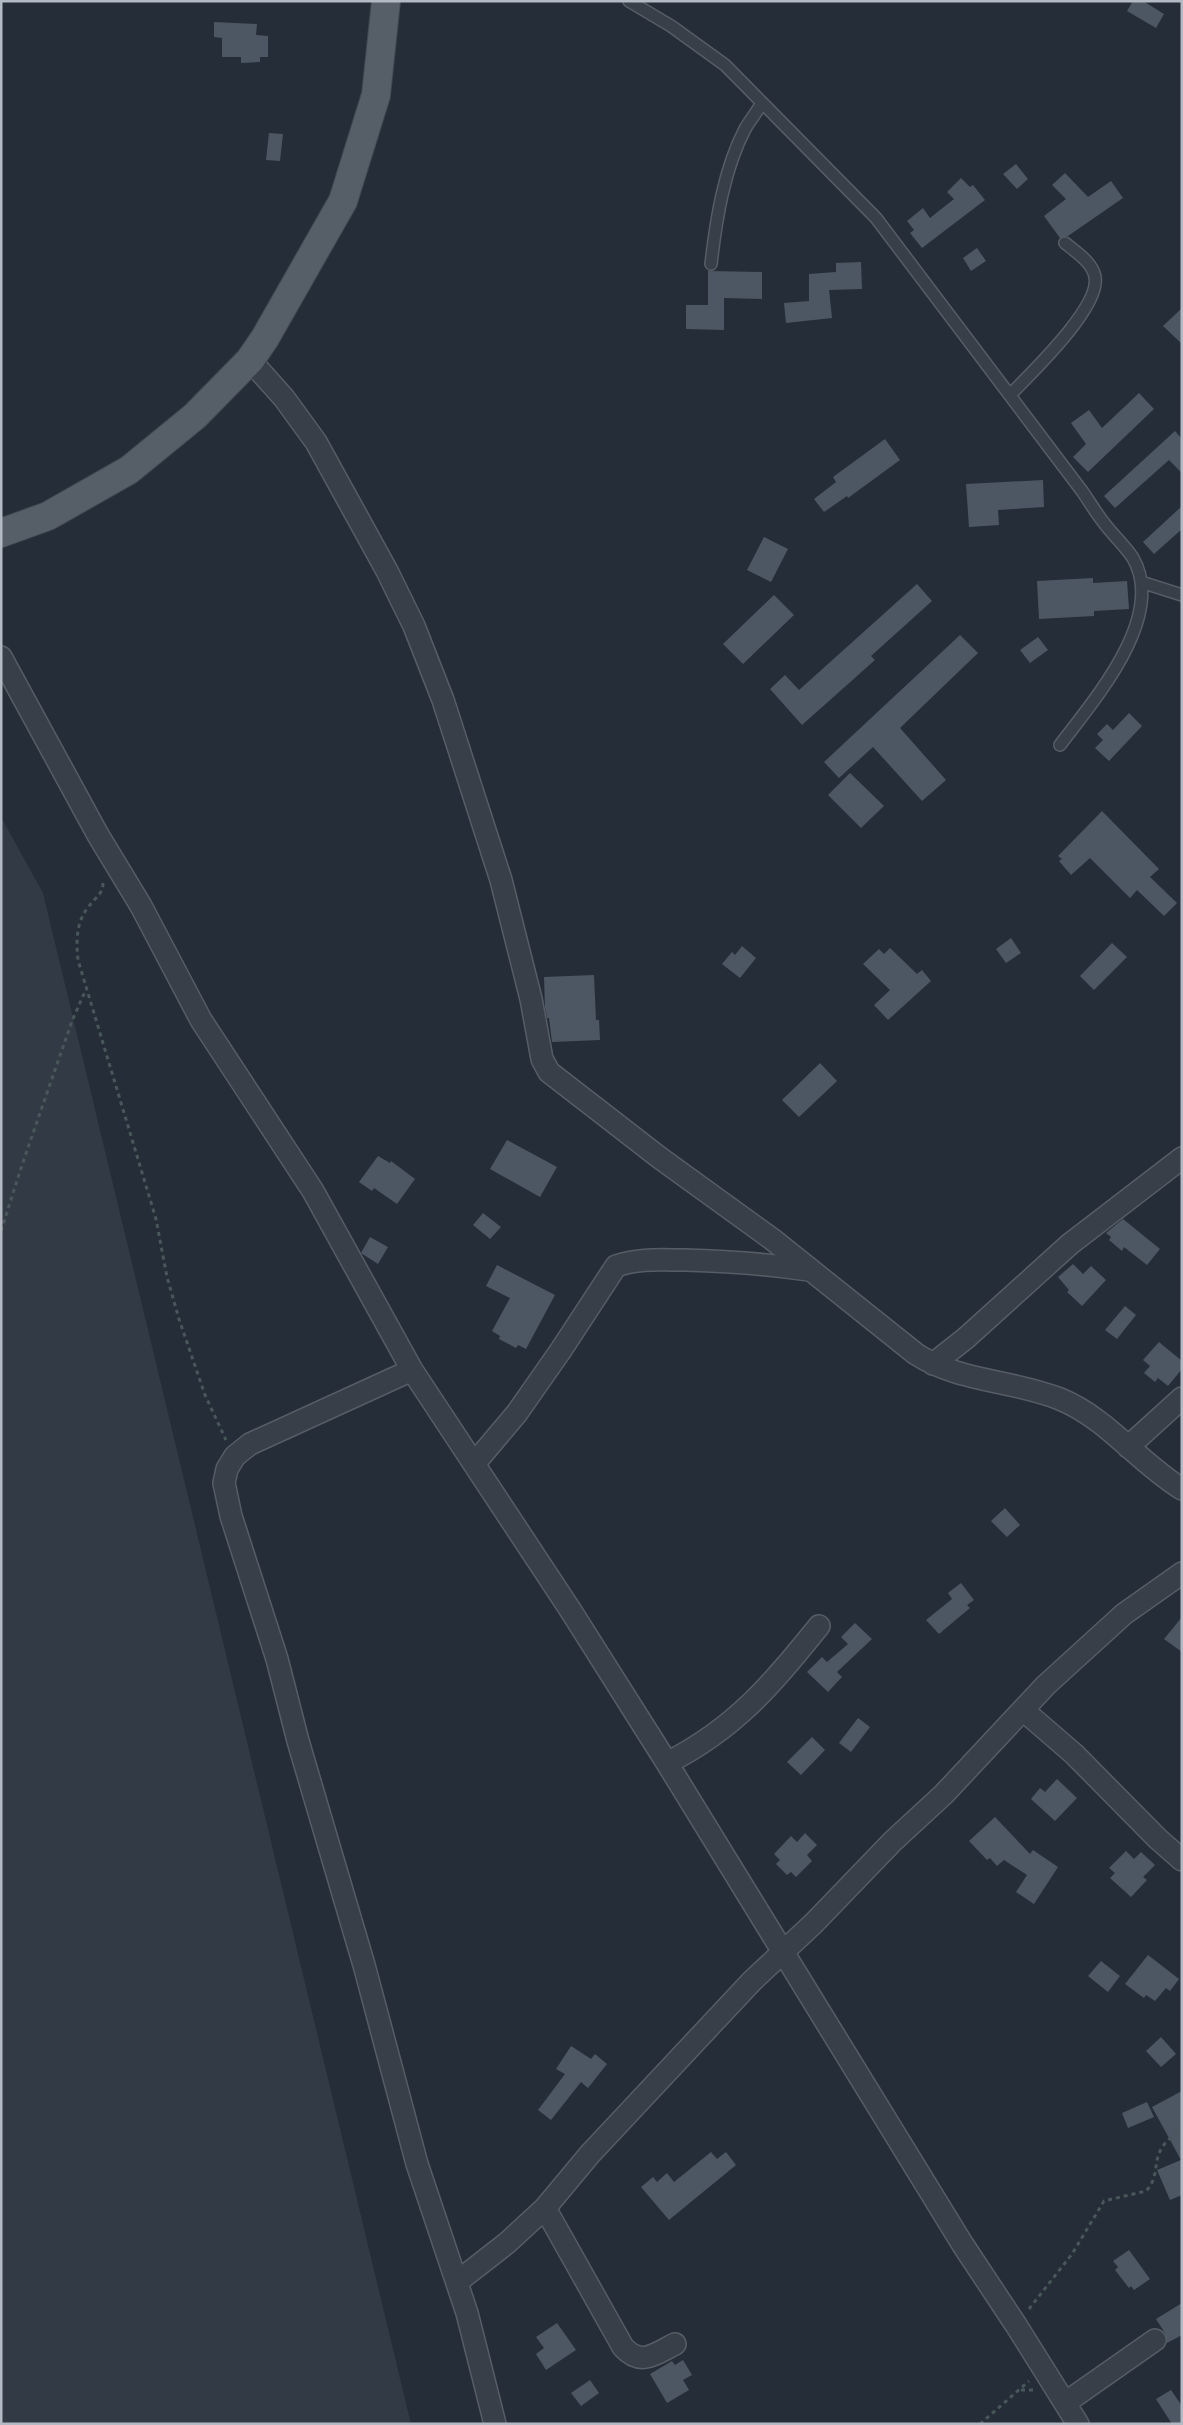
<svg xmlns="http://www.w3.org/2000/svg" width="1183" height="2425" viewBox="0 0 1183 2425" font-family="Cabin,sans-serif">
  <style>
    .airport { fill: #323a45 }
    .building { fill: #4d5763 }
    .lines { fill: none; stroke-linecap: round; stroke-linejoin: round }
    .lane-casing { stroke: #565d66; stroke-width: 14 }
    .street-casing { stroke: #565d66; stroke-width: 24 }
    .primary-casing { stroke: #414851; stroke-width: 30 }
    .path { stroke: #48585a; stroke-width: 3; stroke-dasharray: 4 4; stroke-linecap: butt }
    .lane { stroke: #383f48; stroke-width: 11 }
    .street { stroke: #383f48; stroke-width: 21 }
    .primary { stroke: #565e68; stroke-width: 28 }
  </style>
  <rect width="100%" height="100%" fill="#252d38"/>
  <path class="airport" d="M 1,817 L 43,893 L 411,2424 L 1,2424 Z"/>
  <path class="building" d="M 1133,1 L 1143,1 L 1164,14 L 1156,28 L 1127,11 Z
    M 214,22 L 257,24 L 256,35 L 268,36 L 268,57 L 260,57 L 260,62 L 241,63 L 241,57 L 222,57 L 222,38 L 214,37 Z
    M 269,133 L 283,134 L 280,161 L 266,160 Z
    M 1016,164 L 1028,179 L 1017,189 L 1003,174 Z
    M 1065,173 L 1088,197 L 1111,181 L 1123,198 L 1068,236 L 1060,238 L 1044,216 L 1066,199 L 1052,185 Z
    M 961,178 L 970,187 L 973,185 L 985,200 L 922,248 L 910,233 L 914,230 L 907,221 L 923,208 L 930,218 L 954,199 L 947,192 Z
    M 977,248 L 986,261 L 971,271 L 963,258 Z
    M 861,262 L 862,289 L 829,290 L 832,318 L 786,323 L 784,303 L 809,301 L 809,274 L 836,272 L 836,263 Z
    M 708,271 L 762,272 L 762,299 L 724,298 L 724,330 L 686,329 L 686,305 L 708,305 Z
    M 1182,308 L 1182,344 L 1163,326 Z
    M 1139,393 L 1154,409 L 1088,472 L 1073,457 L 1086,444 L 1071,423 L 1089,410 L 1102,428 Z
    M 1175,431 L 1182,439 L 1182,473 L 1169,460 L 1115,508 L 1104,496 Z
    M 885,439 L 900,460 L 848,498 L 847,496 L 824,512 L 814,499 L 836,482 L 833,477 Z
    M 1043,480 L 1044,507 L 998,510 L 999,525 L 969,527 L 966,484 Z
    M 1182,506 L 1182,529 L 1154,554 L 1143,542 Z
    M 764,537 L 788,549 L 771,582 L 747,570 Z
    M 1093,578 L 1093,583 L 1127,581 L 1129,609 L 1094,611 L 1094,616 L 1039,619 L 1037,581 Z
    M 917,584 L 932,601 L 871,656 L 875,660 L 802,725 L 770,689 L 785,675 L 799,690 Z
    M 774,595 L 794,615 L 743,664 L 723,644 Z
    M 960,635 L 978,653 L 900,728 L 946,780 L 922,801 L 873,747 L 839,778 L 824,762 Z
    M 1038,637 L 1048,650 L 1030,663 L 1020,650 Z
    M 1129,713 L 1142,726 L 1109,761 L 1095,748 L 1103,740 L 1097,734 L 1107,724 L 1113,730 Z
    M 850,773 L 884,806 L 861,828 L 828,795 Z
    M 1102,811 L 1159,869 L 1150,877 L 1177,903 L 1164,916 L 1137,890 L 1130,898 L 1090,858 L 1071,875 L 1059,861 L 1062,859 L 1058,856 Z
    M 1011,938 L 1021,953 L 1006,963 L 996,949 Z
    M 1112,943 L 1127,957 L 1094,990 L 1080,976 Z
    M 742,946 L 756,958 L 740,978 L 722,964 L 732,952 L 735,955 Z
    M 890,948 L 917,974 L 922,970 L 931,981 L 888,1020 L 874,1005 L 890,990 L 863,964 L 879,949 L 884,954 Z
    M 594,975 L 596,1020 L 599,1020 L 600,1040 L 552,1042 L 549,1018 L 547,1018 L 545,1008 L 544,977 Z
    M 820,1063 L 837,1081 L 799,1117 L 782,1100 Z
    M 507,1140 L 557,1167 L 540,1197 L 490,1169 Z
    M 378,1156 L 390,1163 L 391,1161 L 415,1179 L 397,1204 L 374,1188 L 372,1191 L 359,1182 Z
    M 483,1213 L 501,1227 L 490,1239 L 473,1225 Z
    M 1123,1219 L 1160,1249 L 1147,1265 L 1124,1247 L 1122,1251 L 1109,1240 L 1111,1237 L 1106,1233 Z
    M 370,1237 L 388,1247 L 378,1264 L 361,1253 Z
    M 1073,1264 L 1083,1274 L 1091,1266 L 1106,1280 L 1082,1306 L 1067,1292 L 1069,1290 L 1058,1277 Z
    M 497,1265 L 555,1295 L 526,1349 L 518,1345 L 516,1348 L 499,1339 L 500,1336 L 492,1331 L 510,1298 L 486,1286 Z
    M 1125,1306 L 1136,1315 L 1117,1339 L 1105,1330 Z
    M 1159,1342 L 1182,1361 L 1182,1369 L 1168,1386 L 1158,1378 L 1155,1382 L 1144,1373 L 1150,1366 L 1143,1360 Z
    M 1005,1508 L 1020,1525 L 1007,1537 L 991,1521 Z
    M 961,1583 L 974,1600 L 967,1605 L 970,1608 L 939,1634 L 926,1620 L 952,1599 L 948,1593 Z
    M 1182,1617 L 1182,1652 L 1164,1639 Z
    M 855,1623 L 872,1639 L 837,1672 L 842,1677 L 828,1692 L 807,1672 L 822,1657 L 827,1662 L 848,1644 L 841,1637 Z
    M 858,1718 L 870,1727 L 851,1752 L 839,1743 Z
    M 812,1737 L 825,1750 L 801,1775 L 787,1762 Z
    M 1057,1779 L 1077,1798 L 1055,1821 L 1031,1799 L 1040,1788 L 1045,1792 Z
    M 995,1817 L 1030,1854 L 1033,1850 L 1058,1867 L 1034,1904 L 1016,1892 L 1027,1875 L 1004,1860 L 997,1866 L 990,1858 L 987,1860 L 969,1841 Z
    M 805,1833 L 817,1845 L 807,1855 L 812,1861 L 796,1877 L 791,1872 L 787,1875 L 776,1864 L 780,1860 L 774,1854 L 791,1836 L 797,1842 Z
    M 1126,1851 L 1134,1859 L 1141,1852 L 1155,1865 L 1143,1877 L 1147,1880 L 1131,1897 L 1110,1878 L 1115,1873 L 1109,1868 Z
    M 1148,1955 L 1179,1979 L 1170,1991 L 1166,1988 L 1155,2001 L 1146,1995 L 1144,1998 L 1125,1984 Z
    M 1101,1961 L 1120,1976 L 1108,1992 L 1088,1976 Z
    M 1161,2037 L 1176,2054 L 1161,2067 L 1146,2051 Z
    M 571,2046 L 591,2059 L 595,2054 L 607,2064 L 588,2088 L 581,2082 L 551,2120 L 538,2110 L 565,2074 L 556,2069 Z
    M 1182,2091 L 1182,2195 L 1170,2200 L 1157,2170 L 1181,2160 L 1152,2107 Z
    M 1147,2102 L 1154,2117 L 1128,2128 L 1122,2113 Z
    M 711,2152 L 717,2159 L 726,2152 L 736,2165 L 669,2220 L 641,2187 L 653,2177 L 657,2182 L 667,2173 L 674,2182 Z
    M 1129,2250 L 1150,2279 L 1134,2290 L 1131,2286 L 1129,2288 L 1115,2270 L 1118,2267 L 1113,2261 Z
    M 1182,2303 L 1182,2335 L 1167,2343 L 1165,2333 L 1156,2319 Z
    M 557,2323 L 576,2350 L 546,2370 L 536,2354 L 544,2348 L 536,2337 Z
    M 683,2360 L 692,2375 L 683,2380 L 689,2390 L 667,2403 L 650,2374 L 672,2361 L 675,2365 Z
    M 590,2380 L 599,2393 L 581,2406 L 571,2393 Z
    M 1171,2390 L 1182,2406 L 1182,2424 L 1172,2424 L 1156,2399 Z"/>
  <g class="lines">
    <g class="lane-casing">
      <path id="lane" d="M 629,1 L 671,26 L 725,65 L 876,218 L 1082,491 C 1089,501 1096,513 1104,523 C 1113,535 1125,546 1133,558 C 1167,617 1094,700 1060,745
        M 711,264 C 716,220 724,169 745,129 C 750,120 757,112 762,103
        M 1010,395 C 1030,374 1101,307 1095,277 C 1093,263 1076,252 1065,243
        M 1141,582 L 1182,595"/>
    </g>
    <g class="street-casing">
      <path id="street" d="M 250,360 L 284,398 L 316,442 L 387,571 L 414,626 L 443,700 L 501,880 L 531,999 L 542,1059 L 549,1072 L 660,1158 L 772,1239 L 916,1354 C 959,1382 1013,1380 1060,1399 C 1107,1418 1139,1463 1182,1489
        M 1,657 L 98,835 L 141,906 L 201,1020 L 313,1191 L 412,1370 L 571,1611 L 667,1763 L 963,2245 L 1016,2325 L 1078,2424
        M 933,1364 L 966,1338 L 1070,1244 L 1182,1158
        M 412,1370 L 250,1444 L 235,1456 L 227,1469 L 224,1483 L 231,1516 L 277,1659 L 298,1741 L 364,1965 L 417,2164 L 467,2313 L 495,2424
        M 1128,1447 L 1182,1398
        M 474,1464 L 517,1413 L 561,1350 L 616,1266 C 639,1258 661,1260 685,1260 C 726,1261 767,1264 808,1270
        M 1023,1710 L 1074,1754 L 1158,1839 L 1182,1860
        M 667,1763 C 736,1728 772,1684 819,1626
        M 545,2208 L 623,2347 C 641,2367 655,2354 675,2344
        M 457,2282 L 507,2243 L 545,2208 L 590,2154 L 752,1981 L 814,1923 L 893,1841 L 944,1794 L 1046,1685 L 1124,1614 L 1182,1573
        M 1065,2403 L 1155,2340"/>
    </g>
    <g class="primary-casing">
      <path id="primary" d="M 1,533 L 48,516 L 129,470 L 195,416 L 250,360 L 265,338 L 343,201 L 376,95 L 386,1"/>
    </g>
    <path class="path" d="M 103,883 C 103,894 95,898 89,906 C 76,922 76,941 78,960 L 156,1219 L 167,1277 L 179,1319 L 205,1395 L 226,1440
      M 1,1231 L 22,1165 L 72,1021 L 87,987
      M 1029,2309 L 1072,2254 L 1104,2201 L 1146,2191 C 1165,2171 1144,2152 1182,2130
      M 1021,2390 L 1034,2390
      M 980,2424 L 1029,2381"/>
    <use href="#lane" class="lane"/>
    <use href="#street" class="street"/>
    <use href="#primary" class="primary"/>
  </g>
  <rect width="1183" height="2425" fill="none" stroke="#b3bac4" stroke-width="5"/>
</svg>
